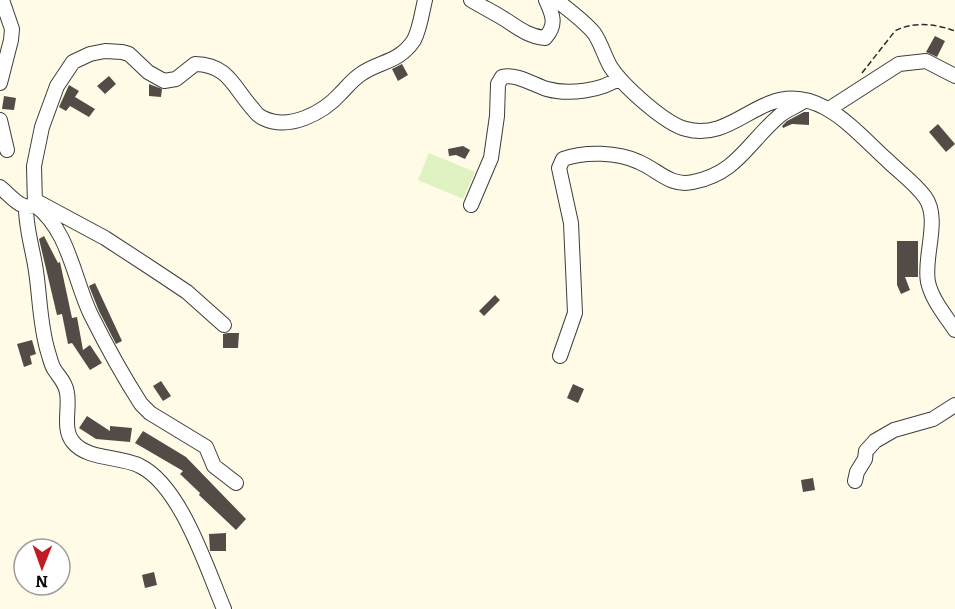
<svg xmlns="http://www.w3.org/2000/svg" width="955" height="609" viewBox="0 0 955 609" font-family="Bitter,serif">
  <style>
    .pitch { fill: #e0f1c2 }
    .building { fill: #534b46 }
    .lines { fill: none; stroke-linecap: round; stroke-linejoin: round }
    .minor-casing { stroke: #3d3d3d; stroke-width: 16 }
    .path { stroke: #2c2c2c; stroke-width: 1.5; stroke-dasharray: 6 3; stroke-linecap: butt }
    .minor { stroke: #fff; stroke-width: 14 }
  </style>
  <rect width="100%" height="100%" fill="#fffbe7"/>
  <path class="pitch" d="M 429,153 L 475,172 L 463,199 L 418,180 Z"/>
  <path class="building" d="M 935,36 L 945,41 L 937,57 L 926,52 Z
    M 402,64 L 408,75 L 398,81 L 392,69 Z
    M 109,76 L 116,84 L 105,94 L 97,86 Z
    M 149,84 L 162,89 L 161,97 L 149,96 Z
    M 69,85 L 79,91 L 75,97 L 95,109 L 89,117 L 70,106 L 66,111 L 59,107 Z
    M 4,96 L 16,98 L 14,110 L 2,109 Z
    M 804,112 L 809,112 L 809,125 L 792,124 L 783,128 L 782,126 L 787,121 Z
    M 938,124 L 955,144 L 946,152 L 929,132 Z
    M 463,146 L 470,150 L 465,159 L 456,155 L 449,156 L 448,149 Z
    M 44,236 L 58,263 L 60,262 L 72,318 L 77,317 L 83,350 L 90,345 L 102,363 L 90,370 L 72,343 L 68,344 L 62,314 L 57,315 L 39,239 Z
    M 897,241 L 918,241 L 918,277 L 905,277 L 910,290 L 901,294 L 897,285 Z
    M 95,283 L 122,341 L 116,344 L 99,311 L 89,286 Z
    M 495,295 L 500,300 L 484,316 L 479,311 Z
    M 228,333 L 239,333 L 238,348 L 223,348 L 223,334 Z
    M 32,340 L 36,354 L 30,356 L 32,364 L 24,367 L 17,344 Z
    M 161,381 L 171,396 L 163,401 L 153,386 Z
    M 573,384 L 584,389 L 578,403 L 567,398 Z
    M 87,416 L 110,431 L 110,426 L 132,428 L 130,442 L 96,439 L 79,428 Z
    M 143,431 L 186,457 L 246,519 L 236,530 L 199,495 L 200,493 L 180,474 L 183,471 L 135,443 Z
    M 813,478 L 815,490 L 803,492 L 801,480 Z
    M 226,533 L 226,551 L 210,551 L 209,534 Z
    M 154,572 L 157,585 L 145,588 L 142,575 Z"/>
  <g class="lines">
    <g class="minor-casing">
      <path id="minor" d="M 471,0 C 481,6 491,11 501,17 C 516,26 526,36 545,38 C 557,25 553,15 546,0
        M 556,0 C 569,10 584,21 594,33 C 601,43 604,55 610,66 C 622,85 665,124 686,129 C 720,138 741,114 770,103 C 818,84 855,131 886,159 C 899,172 914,182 925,197 C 941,219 923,257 928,282 C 932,300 945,315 955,330
        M 0,83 L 11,40 L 12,29 L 2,0
        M 829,109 L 899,64 L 926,61 L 955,76
        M 0,120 L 7,150
        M 0,187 C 10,195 22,212 35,205 L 34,166 L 42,127 L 57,86 L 73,62 L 90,54 L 105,51 L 122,52 L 129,54 L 148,72 L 164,81 L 176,79 L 195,64 C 229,65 233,87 253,109 C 256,113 258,116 263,118 C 289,131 323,113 341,93 C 347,87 353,79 361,74 C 379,61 399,63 414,40 C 420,29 422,12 425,0
        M 38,202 L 105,238 L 154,270 L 187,292 L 224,325
        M 35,205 C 69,230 74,280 91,315 C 106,345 123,376 141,404 L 150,413 L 206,447 L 214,466 L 236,483
        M 471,205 L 491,158 L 497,116 L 498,84 L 502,77 C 516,73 534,85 547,89 C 568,95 602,91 619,78
        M 26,208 C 26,229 33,250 36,271 C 40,298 40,326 48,352 C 50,358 51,364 54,369 C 59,377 66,383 67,393 C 70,408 62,429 73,442 C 87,460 121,456 140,466 C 181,486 207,569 224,609
        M 560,356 L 575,313 L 571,223 L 559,168 L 563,159 C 585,151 618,152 639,162 C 658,170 670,187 693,182 C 737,173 747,144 778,117 C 786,109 797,107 805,100
        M 855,481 L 857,472 L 865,459 L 866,451 L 875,441 L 894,430 L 933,419 L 955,405"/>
    </g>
    <path class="path" d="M 862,73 L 895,31 C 912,21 937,24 955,31"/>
    <use href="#minor" class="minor"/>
  </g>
  <g transform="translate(42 567) rotate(181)"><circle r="28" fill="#ffffff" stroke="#9d9d9d" stroke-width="1.5"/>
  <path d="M0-4.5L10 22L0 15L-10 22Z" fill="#c01c22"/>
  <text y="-9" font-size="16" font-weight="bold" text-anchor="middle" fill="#0a0a0a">N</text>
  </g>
</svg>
